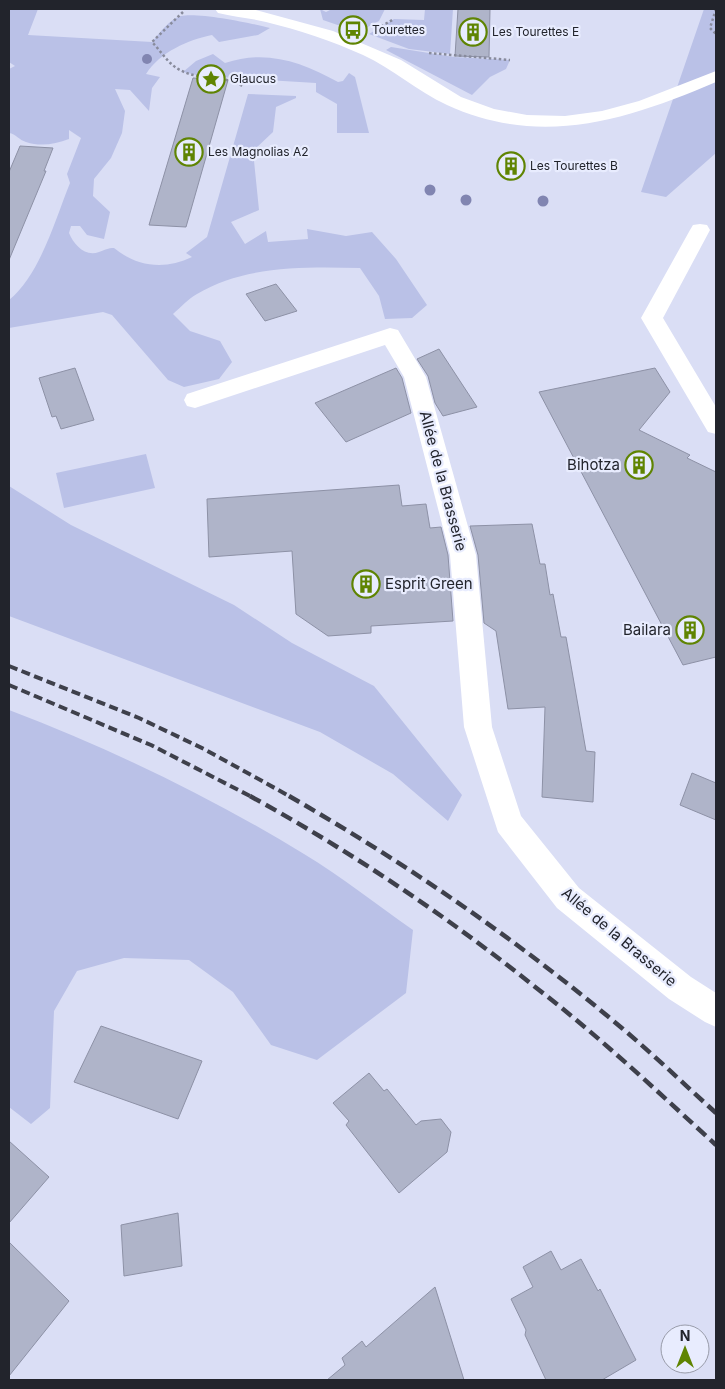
<svg xmlns="http://www.w3.org/2000/svg" width="725" height="1389" viewBox="0 0 725 1389" font-family="Inter,sans-serif">
  <style>
    .green { fill: #bac1e7 }
    .building { fill: #afb4c9; stroke: #8d91a6 }
    .lines { fill: none; stroke-linecap: round; stroke-linejoin: round }
    .path { stroke: #888b9c; stroke-width: 2.5; stroke-dasharray: 2.5 2.5; stroke-linecap: butt }
    .street { fill: #fff; fill-rule: evenodd }
    .rail-far1 { stroke: #3e404b; stroke-width: 4; stroke-dasharray: 9 4.5; stroke-linecap: butt }
    .rail { stroke: #3e404b; stroke-width: 4.5; stroke-dasharray: 12 6; stroke-linecap: butt }
    .tree { fill: #8185b1 }
    .labels { text-anchor: middle; stroke-width: 4.5; stroke-linejoin: round; paint-order: stroke }
    .far-poi-label { font-size: 12px; fill: #22242c; stroke: #e8ecfe; text-anchor: start }
    .poi-label { font-size: 15px; fill: #22242c; stroke: #e8ecfe; text-anchor: end }
    .street-label { font-size: 15px; fill: #22242c; stroke: #e8ecfe }
  </style>
  <rect width="100%" height="100%" fill="#dadef5"/>
  <path class="green" d="M 9,9 L 38,9 L 28,35 L 152,42 C 159,34 169,19 181,16 C 197,12 252,23 270,28 L 258,35 L 219,42 L 212,35 C 188,40 160,52 146,74 L 160,77 L 152,88 L 149,111 L 130,90 L 115,89 L 125,111 L 122,133 L 111,158 L 94,179 L 93,196 L 110,212 L 104,239 L 87,235 L 80,226 L 71,226 L 69,233 C 74,245 85,257 99,252 C 105,250 108,248 114,248 C 137,267 165,270 192,257 L 186,253 L 207,237 L 248,94 L 296,96 L 296,98 L 276,107 L 273,132 L 253,151 L 259,210 L 231,222 L 245,244 L 266,231 L 268,242 L 308,239 L 307,229 L 346,236 L 372,232 L 396,259 L 427,305 L 412,318 L 385,319 L 379,296 L 360,268 C 306,267 245,265 197,294 C 188,299 181,307 173,314 L 190,331 L 220,341 L 232,362 L 219,379 L 184,387 L 168,380 L 112,315 L 103,312 L 9,328 L 9,300 C 40,275 55,220 70,183 L 67,174 L 81,138 L 69,130 L 69,139 C 55,144 41,147 26,142 C 19,140 16,134 9,133 L 9,69 L 15,66 L 9,62 Z
    M 320,9 L 326,12 L 332,9 L 385,9 L 379,21 L 358,32 L 323,20 Z
    M 425,9 L 453,9 L 450,54 L 409,49 L 369,34 L 394,19 L 424,20 Z
    M 704,9 L 716,9 L 716,153 L 666,197 L 641,192 Z
    M 391,47 L 454,57 L 510,60 L 506,69 L 490,77 L 472,95 L 386,50 Z
    M 213,54 L 225,63 C 266,49 302,62 338,82 L 343,81 L 349,73 L 355,77 L 369,133 L 337,133 L 337,104 L 316,92 L 316,83 L 201,76 L 183,72 L 196,61 Z
    M 146,454 L 155,488 L 64,508 L 56,473 Z
    M 9,486 L 71,525 L 234,605 L 292,643 L 374,686 L 462,795 L 448,821 L 393,774 L 320,732 L 9,616 Z
    M 9,710 C 111,749 211,797 304,854 C 342,877 377,905 413,930 L 406,993 L 317,1060 L 271,1045 L 233,992 L 189,960 L 124,958 L 77,971 L 54,1011 L 50,1108 L 31,1124 L 9,1107 Z"/>
  <path class="building" d="M 458,9 L 490,9 L 489,57 L 455,56 Z
    M 193,78 L 228,80 L 186,227 L 149,225 Z
    M 20,146 L 53,148 L 44,171 L 46,171 L 9,260 L 9,172 Z
    M 276,284 L 297,311 L 265,321 L 246,294 Z
    M 439,349 L 477,407 L 443,416 L 435,403 L 428,376 L 417,359 Z
    M 75,368 L 94,420 L 61,429 L 56,416 L 52,417 L 39,378 Z
    M 396,368 L 402,378 L 411,413 L 346,442 L 315,403 Z
    M 655,368 L 670,392 L 639,430 L 690,455 L 687,458 L 716,472 L 716,657 L 683,665 L 539,392 Z
    M 399,485 L 402,506 L 426,504 L 430,528 L 441,527 L 448,555 L 453,621 L 371,626 L 371,633 L 328,636 L 296,614 L 292,551 L 209,557 L 207,499 Z
    M 532,524 L 540,564 L 545,564 L 550,595 L 553,594 L 561,637 L 566,637 L 586,751 L 595,752 L 593,802 L 542,797 L 545,707 L 508,709 L 496,631 L 484,623 L 478,555 L 470,526 Z
    M 692,773 L 716,783 L 716,820 L 680,805 Z
    M 101,1026 L 202,1061 L 178,1119 L 74,1082 Z
    M 369,1073 L 384,1091 L 387,1089 L 416,1125 L 421,1121 L 441,1119 L 451,1132 L 447,1152 L 399,1193 L 346,1125 L 349,1121 L 333,1103 Z
    M 9,1141 L 49,1177 L 9,1223 Z
    M 178,1213 L 182,1266 L 124,1276 L 121,1225 Z
    M 9,1242 L 69,1301 L 9,1376 Z
    M 551,1251 L 561,1270 L 581,1259 L 598,1291 L 600,1289 L 636,1360 L 602,1380 L 546,1380 L 525,1335 L 526,1330 L 511,1299 L 533,1287 L 523,1267 Z
    M 435,1287 L 464,1380 L 327,1380 L 345,1365 L 342,1358 L 362,1341 L 366,1347 Z"/>
  <g class="lines">
    <path class="path" d="M 716,9 L 710,28 L 716,34
      M 183,12 L 152,42 C 161,51 168,64 180,70 C 200,81 224,74 244,87
      M 377,29 L 394,19
      M 429,53 L 510,60"/>
    <path class="street" d="M 215,9 L 252,9 L 333,31 L 401,60 L 461,97 L 494,109 L 527,115 L 565,116 L 602,111 L 639,101 L 716,71 L 716,82 C 627,120 541,148 447,105 C 417,91 393,69 363,55 C 332,41 299,30 266,22 C 250,18 234,17 218,13 Z
      M 700,224 L 707,225 L 710,230 L 663,318 L 716,407 L 716,434 L 708,432 L 641,318 L 690,230 L 693,225 Z
      M 390,328 L 398,330 L 426,377 L 476,555 L 492,727 L 521,816 L 579,888 L 691,977 L 716,993 L 716,1027 L 705,1022 L 669,999 L 557,908 L 498,832 L 464,727 L 450,555 L 404,377 L 385,345 L 195,408 L 187,406 L 184,400 L 187,394 Z"/>
    <path class="rail-far1" d="M 9,666 L 139,718 L 204,749 L 291,797
      M 9,685 L 151,745 L 252,797"/>
    <path class="rail" d="M 250,796 C 352,852 448,917 539,990 C 601,1038 658,1092 716,1145
      M 289,796 C 407,864 519,941 623,1029 C 655,1056 685,1085 716,1113"/>
  </g>
  <g class="tree">
    <circle cx="147" cy="59" r="5"/>
    <circle cx="430" cy="190" r="5.5"/>
    <circle cx="466" cy="200" r="5.5"/>
    <circle cx="543" cy="201" r="5.5"/>
  </g>
  <defs>
    <g id="bus-ring" transform="scale(1.4375)"><circle r="9.5" fill="#e8ecfe" stroke="#5f8402" stroke-width="1.5"/><path d="M-5-6H5V4H4V6H2V4H-2V6H-4V4H-5ZM-3.5-4V0h7V-4ZM-3.5 1.2v1.5H-2V1.2ZM2 1.2v1.5H3.5V1.2Z" fill="#5f8402"/></g>
    <g id="building-ring" transform="scale(1.4375)"><circle r="9.5" fill="#e8ecfe" stroke="#5f8402" stroke-width="1.5"/><path d="M-4-6H4V6H1V3H-1V6H-4ZM-2.5-4.3h1.7v1.8h-1.7ZM.8-4.3h1.7v1.8H.8ZM-2.5-1h1.7V.8h-1.7ZM.8-1h1.7V.8H.8Z" fill="#5f8402"/></g>
    <g id="sight-ring" transform="scale(1.4375)"><circle r="9.5" fill="#e8ecfe" stroke="#5f8402" stroke-width="1.5"/><path d="M0-6L1.8-2.2L6-1.7L2.9 1.2L3.7 5.4L0 3.3L-3.7 5.4L-2.9 1.2L-6-1.7L-1.8-2.2Z" fill="#5f8402"/></g>
  </defs>
  <g fill-rule="evenodd">
    <use href="#bus-ring" x="353" y="30"/>
    <use href="#building-ring" x="473" y="32"/>
    <use href="#sight-ring" x="211" y="79"/>
    <use href="#building-ring" x="189" y="152"/>
    <use href="#building-ring" x="511" y="166"/>
    <use href="#building-ring" x="639" y="465"/>
    <use href="#building-ring" x="366" y="584"/>
    <use href="#building-ring" x="690" y="630"/>
  </g>
  <g class="labels">
    <g class="far-poi-label">
      <text x="372" y="34">Tourettes</text>
      <text x="492" y="36">Les Tourettes E</text>
      <text x="230" y="83">Glaucus</text>
      <text x="208" y="156">Les Magnolias A2</text>
      <text x="530" y="170">Les Tourettes B</text>
    </g>
    <g class="poi-label">
      <text x="620" y="470">Bihotza</text>
      <text x="385" y="589" text-anchor="start">Esprit Green</text>
      <text x="671" y="635">Bailara</text>
    </g>
    <g class="street-label">
      <text transform="translate(443 481) rotate(75)" y="5">Allée de la Brasserie</text>
      <text transform="translate(619 937) rotate(40)" y="5">Allée de la Brasserie</text>
    </g>
  </g>
  <rect width="725" height="1389" fill="none" stroke="#22242c" stroke-width="20"/>
  <g transform="translate(685 1349)"><circle r="24" fill="#e8ecfe" stroke="#999caa"/>
  <path d="M0-4L9 19L0 12L-9 19Z" fill="#5f8402"/>
  <text y="-8" font-size="14" font-weight="bold" text-anchor="middle" fill="#22242c">N</text>
  </g>
</svg>
